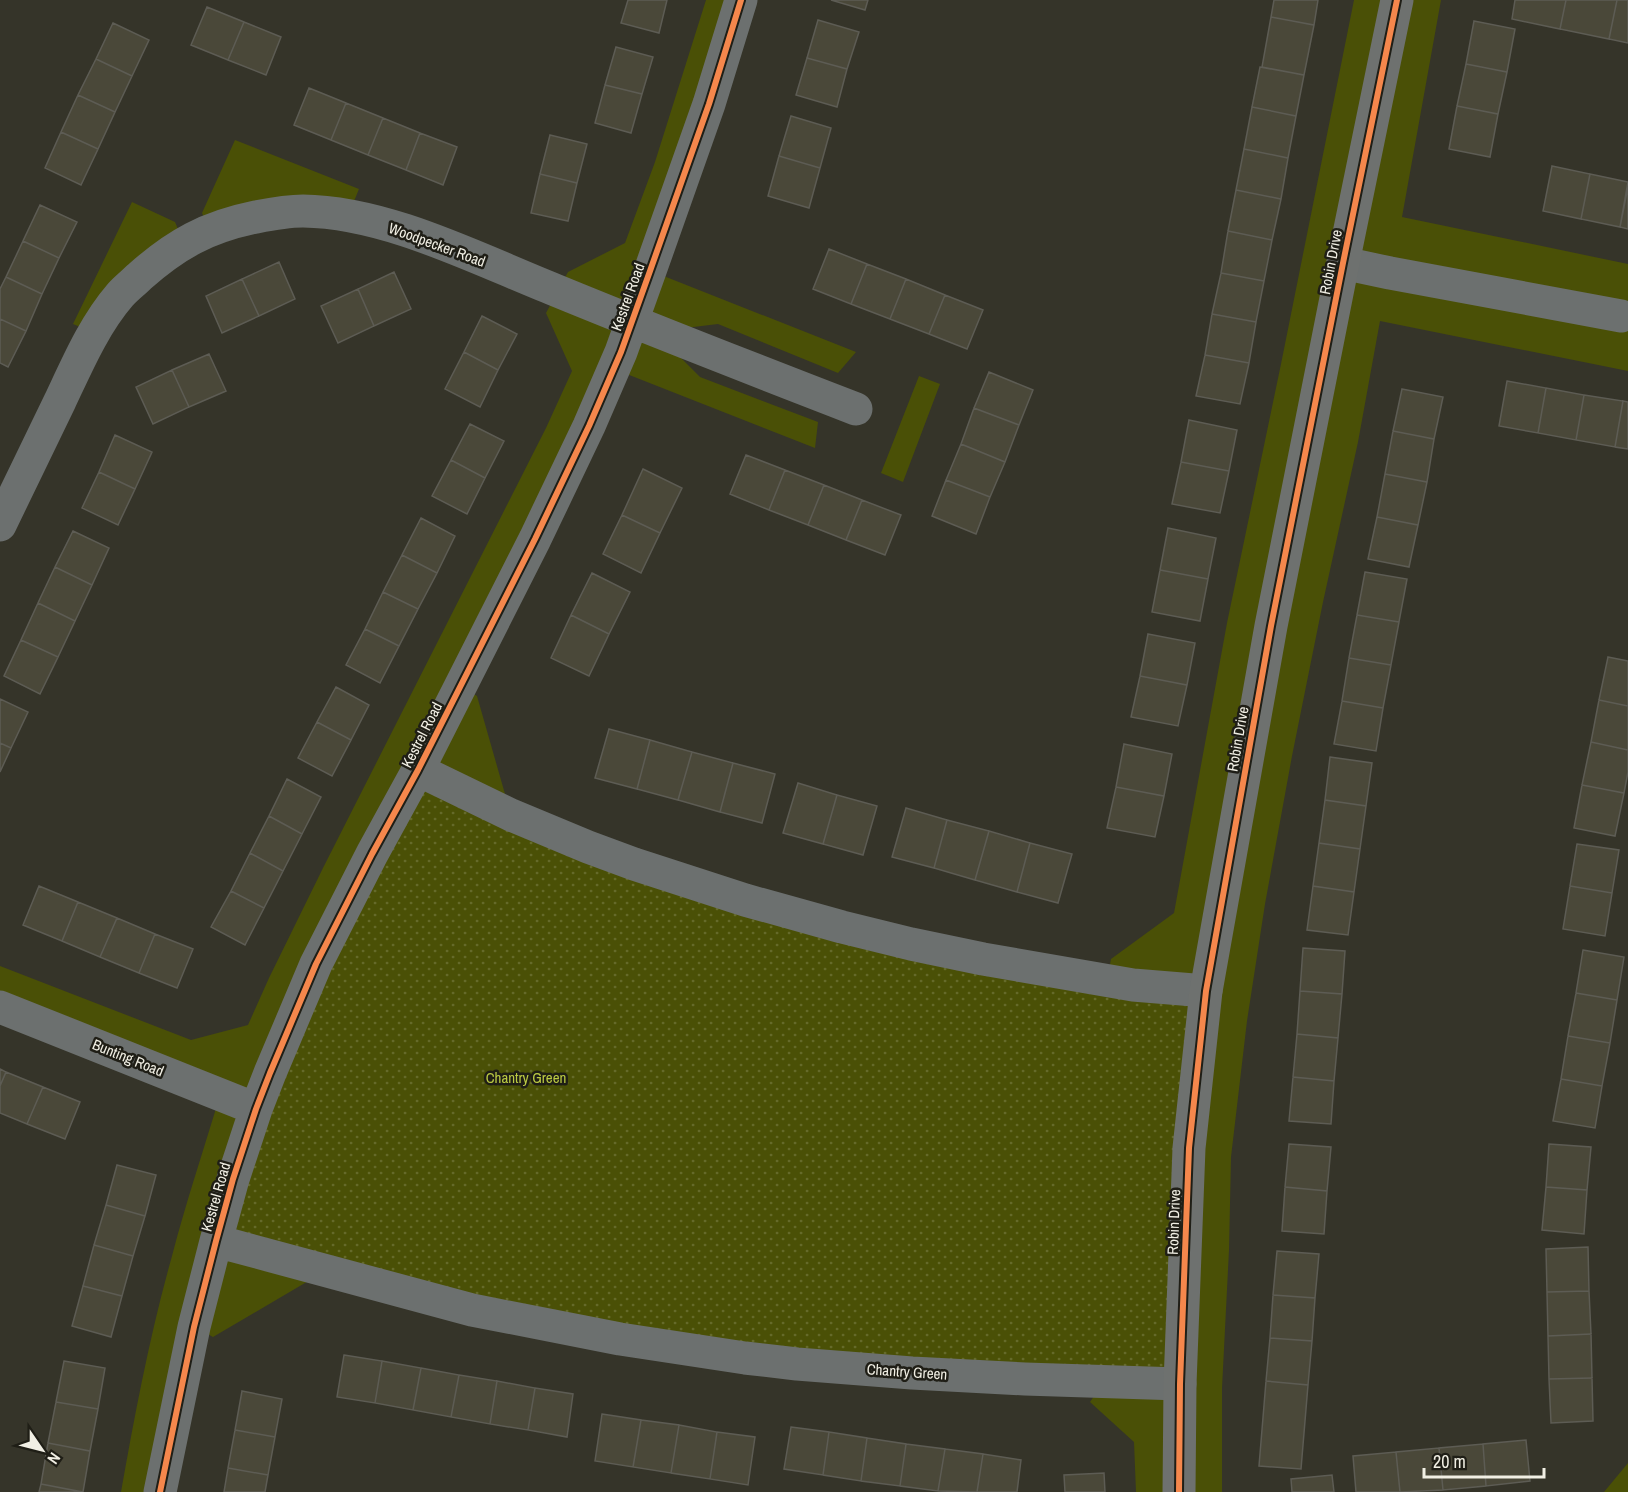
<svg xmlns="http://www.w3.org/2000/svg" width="1628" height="1492" viewBox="0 0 1628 1492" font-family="'Archivo Narrow',sans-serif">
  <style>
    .grass { fill: #4a5006 }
    .park { fill: url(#park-dots) }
    .building { fill: #4a4839; stroke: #5d5c54; stroke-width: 1.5 }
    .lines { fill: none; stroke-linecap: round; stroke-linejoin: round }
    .street { stroke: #6c706f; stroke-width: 33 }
    .secondary { stroke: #6e716f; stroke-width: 33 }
    .cycleway-casing { stroke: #1f1e16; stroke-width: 10 }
    .cycleway { stroke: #f5874c; stroke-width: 6 }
    .labels { text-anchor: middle; stroke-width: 5; stroke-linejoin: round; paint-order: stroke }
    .street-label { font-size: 15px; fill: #f1efe4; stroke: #1f1e16 }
    .park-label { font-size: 15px; fill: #bbca43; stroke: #1f1e16 }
  </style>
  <defs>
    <pattern id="park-dots" width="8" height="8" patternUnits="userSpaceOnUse" patternTransform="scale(1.5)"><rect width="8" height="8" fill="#4a5006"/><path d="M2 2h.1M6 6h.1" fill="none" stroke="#656a2a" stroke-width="1.8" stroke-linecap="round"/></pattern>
  </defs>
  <rect width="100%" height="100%" fill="#353429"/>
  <path class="grass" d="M 706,0 L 741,0 L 651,271 L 856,352 L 838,373 L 718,324 L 685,328 L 675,352 L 700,377 L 818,422 L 815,448 L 614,369 L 460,686 L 477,696 L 511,815 L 327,1270 L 213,1337 L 195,1327 L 160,1492 L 121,1492 C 135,1413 150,1334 172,1256 C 186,1202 204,1149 220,1095 L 0,1007 L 0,966 L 191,1040 L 248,1025 L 269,978 L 323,868 L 546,428 L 572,371 L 546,313 L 568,272 L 625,243 L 655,162 Z
    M 1354,0 L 1441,0 L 1402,217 L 1628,264 L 1628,371 L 1380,321 L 1358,442 L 1323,602 L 1292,756 L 1265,904 L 1247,1021 L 1231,1157 L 1229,1250 L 1222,1388 L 1222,1492 L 1136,1492 L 1134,1442 L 1090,1402 L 1104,1381 L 1107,981 L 1111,959 L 1174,913 L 1227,623 L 1281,364 Z
    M 235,140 L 359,189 L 348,216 L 209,229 L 202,213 Z
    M 132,202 L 175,222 L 184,243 L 95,333 L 73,324 Z
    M 919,376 L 940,384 L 903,482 L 881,473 Z
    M 1628,1463 L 1628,1492 L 1604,1492 Z"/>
  <path class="park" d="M 418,770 L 745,900 L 1206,991 L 1180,1384 L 797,1364 L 216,1241 L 225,1211 Z"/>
  <path class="building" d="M 628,0 L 667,0 L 659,33 L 621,23 Z
    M 831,0 L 868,0 L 865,10 Z
    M 1274,0 L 1318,0 L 1314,25 L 1271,17 Z
    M 1515,0 L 1566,0 L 1560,29 L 1512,19 Z
    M 1566,0 L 1617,0 L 1609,39 L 1560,29 Z
    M 1617,0 L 1628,0 L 1628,43 L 1609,39 Z
    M 207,7 L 244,22 L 228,60 L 191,45 Z
    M 1271,17 L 1314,25 L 1304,75 L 1262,67 Z
    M 818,20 L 859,32 L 847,69 L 807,58 Z
    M 1474,21 L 1515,29 L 1507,72 L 1466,64 Z
    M 244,22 L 281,37 L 266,75 L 228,60 Z
    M 113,23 L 149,40 L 132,76 L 96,59 Z
    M 616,47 L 653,57 L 642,94 L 605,85 Z
    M 807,58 L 847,69 L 837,107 L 796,95 Z
    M 96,59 L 132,76 L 115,112 L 78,95 Z
    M 1466,64 L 1507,72 L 1498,114 L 1457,106 Z
    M 1260,67 L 1304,75 L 1296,116 L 1252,107 Z
    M 605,85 L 642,94 L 631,133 L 595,123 Z
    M 309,88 L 346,103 L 331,140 L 294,125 Z
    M 78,95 L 115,112 L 98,149 L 61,132 Z
    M 346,103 L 383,118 L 368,155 L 331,140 Z
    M 1457,106 L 1498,114 L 1490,157 L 1449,149 Z
    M 1252,107 L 1296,116 L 1288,158 L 1244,149 Z
    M 791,116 L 831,128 L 820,168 L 779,156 Z
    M 383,118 L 420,133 L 406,170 L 368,155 Z
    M 61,132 L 98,149 L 81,185 L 45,168 Z
    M 420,133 L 457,147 L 443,185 L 406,170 Z
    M 550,135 L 587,144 L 577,183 L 540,174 Z
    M 1244,149 L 1288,158 L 1281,199 L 1236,190 Z
    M 779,156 L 820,168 L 809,208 L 768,196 Z
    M 1552,166 L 1590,174 L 1581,219 L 1543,211 Z
    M 540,174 L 577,183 L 568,221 L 531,213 Z
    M 1590,174 L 1628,182 L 1620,227 L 1581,219 Z
    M 1628,187 L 1628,229 L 1620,227 Z
    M 1236,190 L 1281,199 L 1272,240 L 1228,231 Z
    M 40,205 L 77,222 L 59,258 L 23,241 Z
    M 1228,231 L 1272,240 L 1264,281 L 1221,273 Z
    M 23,241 L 59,258 L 42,294 L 6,277 Z
    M 829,249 L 867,264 L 851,304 L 813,289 Z
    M 279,262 L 295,299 L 259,316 L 242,279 Z
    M 867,264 L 906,279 L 890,319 L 851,304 Z
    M 394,272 L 411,309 L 374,326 L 358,289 Z
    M 1221,273 L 1264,281 L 1256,322 L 1212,314 Z
    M 6,277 L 42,294 L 26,331 L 0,319 L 0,289 Z
    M 242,279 L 259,316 L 222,333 L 206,296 Z
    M 906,279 L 945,295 L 929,334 L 890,319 Z
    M 358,289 L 374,326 L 338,343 L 321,306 Z
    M 945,295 L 983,310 L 967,349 L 929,334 Z
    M 1212,314 L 1256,322 L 1249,363 L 1205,355 Z
    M 482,316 L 517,334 L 498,370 L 464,352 Z
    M 0,319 L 26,331 L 8,367 L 0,363 Z
    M 464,352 L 498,370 L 480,407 L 445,389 Z
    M 209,354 L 226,391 L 189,407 L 172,370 Z
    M 1205,355 L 1249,363 L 1240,404 L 1196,396 Z
    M 172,370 L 189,407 L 153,424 L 136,387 Z
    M 989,372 L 1033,390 L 1019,425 L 974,408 Z
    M 1507,381 L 1546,388 L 1538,433 L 1499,426 Z
    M 1546,388 L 1584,395 L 1576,440 L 1538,433 Z
    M 1402,389 L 1443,397 L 1434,439 L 1393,431 Z
    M 1584,395 L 1623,401 L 1615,447 L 1576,440 Z
    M 1623,401 L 1628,402 L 1628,449 L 1615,447 Z
    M 974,408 L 1019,425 L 1005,462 L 961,444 Z
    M 1189,420 L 1237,430 L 1229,471 L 1181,462 Z
    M 470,424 L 504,441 L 485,478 L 451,460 Z
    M 1393,431 L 1434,439 L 1427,482 L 1385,474 Z
    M 115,435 L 152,452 L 135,489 L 99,472 Z
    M 961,444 L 1005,462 L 990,497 L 946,480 Z
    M 746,455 L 785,470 L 769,510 L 730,494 Z
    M 451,460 L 485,478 L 467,514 L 432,496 Z
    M 1181,462 L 1229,471 L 1220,513 L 1172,504 Z
    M 643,469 L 682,488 L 660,533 L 622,515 Z
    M 785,470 L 824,485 L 808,525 L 769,510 Z
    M 99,472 L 135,489 L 118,525 L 82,508 Z
    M 1385,474 L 1427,482 L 1418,525 L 1377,517 Z
    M 946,480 L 990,497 L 976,534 L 932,516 Z
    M 824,485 L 862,500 L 846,540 L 808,525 Z
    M 862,500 L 901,515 L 885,555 L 846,540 Z
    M 622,515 L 660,533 L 641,573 L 603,554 Z
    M 1377,517 L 1418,525 L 1409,567 L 1368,559 Z
    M 421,518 L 455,536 L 437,573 L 402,555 Z
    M 1168,528 L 1216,538 L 1208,579 L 1160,570 Z
    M 73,531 L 109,548 L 92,585 L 55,567 Z
    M 402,555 L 437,573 L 418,609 L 383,592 Z
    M 55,567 L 92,585 L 75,621 L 38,603 Z
    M 1160,570 L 1208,579 L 1200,621 L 1152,612 Z
    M 1365,572 L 1407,579 L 1399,622 L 1357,615 Z
    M 592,573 L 630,592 L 609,634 L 571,615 Z
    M 383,592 L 418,609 L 399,646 L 365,629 Z
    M 38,603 L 75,621 L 58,657 L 21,640 Z
    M 571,615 L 609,634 L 589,676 L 551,658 Z
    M 1357,615 L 1399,622 L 1391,665 L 1349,658 Z
    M 365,629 L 399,646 L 380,683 L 346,665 Z
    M 1148,634 L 1195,643 L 1187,685 L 1140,676 Z
    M 21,640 L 58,657 L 40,694 L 4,676 Z
    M 1608,657 L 1628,661 L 1628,706 L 1599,700 Z
    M 1349,658 L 1391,665 L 1383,708 L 1342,701 Z
    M 1140,676 L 1187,685 L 1178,726 L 1131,717 Z
    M 336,687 L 369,705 L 351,740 L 317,722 Z
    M 0,699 L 28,712 L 11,748 L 0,743 Z
    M 1599,700 L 1628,706 L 1628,750 L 1591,742 Z
    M 1342,701 L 1383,708 L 1376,751 L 1334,744 Z
    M 317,722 L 351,740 L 332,776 L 298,758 Z
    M 609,729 L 650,740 L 637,789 L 595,778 Z
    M 650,740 L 692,752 L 678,800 L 637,789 Z
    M 1591,742 L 1628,750 L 1628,772 L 1624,793 L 1582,785 Z
    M 0,743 L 11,748 L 0,772 Z
    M 1124,744 L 1172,754 L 1164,796 L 1116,787 Z
    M 692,752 L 733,763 L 720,812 L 678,800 Z
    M 1330,757 L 1372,763 L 1366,806 L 1325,800 Z
    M 733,763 L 775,774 L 762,823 L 720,812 Z
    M 287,779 L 321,797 L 302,834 L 269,816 Z
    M 798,783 L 837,795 L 823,844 L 783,833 Z
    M 1582,785 L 1624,793 L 1615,836 L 1574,828 Z
    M 1116,787 L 1164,796 L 1155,837 L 1107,828 Z
    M 837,795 L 877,806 L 863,855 L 823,844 Z
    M 1325,800 L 1366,806 L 1360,849 L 1319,843 Z
    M 906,808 L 947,820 L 934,868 L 892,857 Z
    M 269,816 L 302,834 L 283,871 L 250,853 Z
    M 947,820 L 989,831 L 975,880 L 934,868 Z
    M 989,831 L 1030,843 L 1017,892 L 975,880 Z
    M 1030,843 L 1072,854 L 1058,903 L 1017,892 Z
    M 1319,843 L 1360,849 L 1354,892 L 1313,886 Z
    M 1577,844 L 1619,850 L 1612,893 L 1570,886 Z
    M 250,853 L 283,871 L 264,908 L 231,891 Z
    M 39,886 L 78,902 L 62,941 L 23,925 Z
    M 1313,886 L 1354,892 L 1348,935 L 1307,930 Z
    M 1570,886 L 1612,893 L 1605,936 L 1563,929 Z
    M 231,891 L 264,908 L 245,945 L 211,927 Z
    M 78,902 L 117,918 L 100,957 L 62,941 Z
    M 117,918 L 155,934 L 139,973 L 100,957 Z
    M 155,934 L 193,949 L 177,988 L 139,973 Z
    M 1303,948 L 1345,951 L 1342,994 L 1300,991 Z
    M 1583,950 L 1624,957 L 1617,1000 L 1576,993 Z
    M 1300,991 L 1342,994 L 1338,1038 L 1297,1034 Z
    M 1576,993 L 1617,1000 L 1610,1043 L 1568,1036 Z
    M 1297,1034 L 1338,1038 L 1334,1081 L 1293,1077 Z
    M 1568,1036 L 1610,1043 L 1602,1086 L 1561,1079 Z
    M 0,1069 L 6,1072 L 0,1086 Z
    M 6,1072 L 43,1087 L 27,1124 L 0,1113 L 0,1086 Z
    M 1293,1077 L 1334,1081 L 1331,1124 L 1289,1121 Z
    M 1561,1079 L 1602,1086 L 1595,1128 L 1553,1121 Z
    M 43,1087 L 80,1102 L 65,1139 L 27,1124 Z
    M 1289,1144 L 1331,1147 L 1327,1191 L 1285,1187 Z
    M 1549,1144 L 1591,1147 L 1587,1190 L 1546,1187 Z
    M 117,1165 L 156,1175 L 145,1216 L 106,1205 Z
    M 1285,1187 L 1327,1191 L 1324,1234 L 1282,1231 Z
    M 1546,1187 L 1587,1190 L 1584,1234 L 1542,1230 Z
    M 106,1205 L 145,1216 L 133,1256 L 94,1245 Z
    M 94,1245 L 133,1256 L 122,1296 L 83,1286 Z
    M 1588,1247 L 1589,1291 L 1547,1292 L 1546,1249 Z
    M 1277,1251 L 1319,1254 L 1315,1298 L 1273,1295 Z
    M 83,1286 L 122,1296 L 111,1337 L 72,1326 Z
    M 1589,1291 L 1591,1334 L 1548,1336 L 1547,1292 Z
    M 1273,1295 L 1315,1298 L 1312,1341 L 1270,1338 Z
    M 1591,1334 L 1592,1378 L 1549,1379 L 1548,1336 Z
    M 1270,1338 L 1312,1341 L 1308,1385 L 1266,1381 Z
    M 344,1355 L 382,1361 L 375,1403 L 337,1397 Z
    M 64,1361 L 105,1368 L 98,1409 L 56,1402 Z
    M 382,1361 L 421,1368 L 413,1410 L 375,1403 Z
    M 421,1368 L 459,1375 L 451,1417 L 413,1410 Z
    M 459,1375 L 497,1381 L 490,1424 L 451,1417 Z
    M 1592,1378 L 1593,1421 L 1551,1423 L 1549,1379 Z
    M 497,1381 L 535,1388 L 528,1430 L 490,1424 Z
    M 1266,1381 L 1308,1385 L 1301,1469 L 1259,1466 Z
    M 535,1388 L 573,1394 L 567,1437 L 528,1430 Z
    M 242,1391 L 282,1399 L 275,1437 L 235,1430 Z
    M 56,1402 L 98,1409 L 90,1451 L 48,1443 Z
    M 602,1414 L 641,1420 L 633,1467 L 595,1461 Z
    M 641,1420 L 679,1425 L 671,1473 L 633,1467 Z
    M 679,1425 L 717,1432 L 710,1479 L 671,1473 Z
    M 791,1427 L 829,1432 L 823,1475 L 784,1469 Z
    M 235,1430 L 275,1437 L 268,1475 L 228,1468 Z
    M 717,1432 L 755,1437 L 748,1485 L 710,1479 Z
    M 829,1432 L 867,1438 L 861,1481 L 823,1475 Z
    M 867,1438 L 906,1444 L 900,1486 L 861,1481 Z
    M 1526,1440 L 1530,1481 L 1486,1486 L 1483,1444 Z
    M 48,1443 L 90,1451 L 83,1492 L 41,1484 Z
    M 906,1444 L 945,1449 L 938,1491 L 900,1486 Z
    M 1483,1444 L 1486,1486 L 1443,1490 L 1439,1448 Z
    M 1439,1448 L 1443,1490 L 1400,1492 L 1396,1452 Z
    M 945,1449 L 983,1454 L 977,1492 L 938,1491 Z
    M 1396,1452 L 1400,1492 L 1356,1492 L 1353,1456 Z
    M 983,1454 L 1021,1460 L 1017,1492 L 977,1492 Z
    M 228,1468 L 268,1475 L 265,1492 L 224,1492 Z
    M 1104,1473 L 1105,1492 L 1065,1492 L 1064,1475 Z
    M 1332,1475 L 1334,1492 L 1292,1492 L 1291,1479 Z
    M 41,1484 L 82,1492 L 39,1492 Z"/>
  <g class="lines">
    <path class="street" d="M 1343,263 L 1390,273 L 1621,316
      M 0,525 C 20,484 40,442 60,401 C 77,365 94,325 120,295 C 126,288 133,283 139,277 C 176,244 207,227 256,217 C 271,214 287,211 303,211 C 387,212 477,259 555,290 C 655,331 755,370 856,409
      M 418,770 L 511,815 L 588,847 L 634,864 L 745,900 L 842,927 L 911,944 L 983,959 L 1133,985 L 1206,991
      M 0,1007 L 256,1109
      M 216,1241 L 472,1310 L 620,1339 L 745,1358 L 797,1364 L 912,1373 L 1025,1379 L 1180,1384
      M 160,1492 L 194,1327 L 216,1241 L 233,1179 L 256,1109 L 270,1073 L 316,964 L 372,854 L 418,770 L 535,539 L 589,426 L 621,352 L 650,271 L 709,104 L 741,0"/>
    <path class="secondary" d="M 1179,1492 L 1180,1384 L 1189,1148 L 1206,991 L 1271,626 L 1343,263 L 1397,0"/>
    <g class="cycleway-casing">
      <path id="cycleway" d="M 160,1492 L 194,1327 L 216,1241 L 233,1179 L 256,1109 L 270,1073 L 316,964 L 372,854 L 418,770 L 535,539 L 589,426 L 621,352 L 650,271 L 709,104 L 741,0
        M 1179,1492 L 1180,1384 L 1189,1148 L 1206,991 L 1271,626 L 1343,263 L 1397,0"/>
    </g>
    <use href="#cycleway" class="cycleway"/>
  </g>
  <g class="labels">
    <g class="street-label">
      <text transform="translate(437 245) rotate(20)" y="5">Woodpecker Road</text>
      <text transform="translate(1331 262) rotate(-79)" y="5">Robin Drive</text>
      <text transform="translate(628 297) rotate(-70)" y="5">Kestrel Road</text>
      <text transform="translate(422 735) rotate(-63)" y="5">Kestrel Road</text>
      <text transform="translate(1238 739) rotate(-80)" y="5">Robin Drive</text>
      <text transform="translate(128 1058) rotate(22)" y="5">Bunting Road</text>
      <text transform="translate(216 1197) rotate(-74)" y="5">Kestrel Road</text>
      <text transform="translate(1174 1222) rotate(-88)" y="5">Robin Drive</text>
      <text transform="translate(907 1372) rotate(4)" y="5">Chantry Green</text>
    </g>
    <g class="park-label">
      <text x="526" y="1083">Chantry Green</text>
    </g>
  </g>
  <g transform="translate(42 1450) rotate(125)" stroke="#1f1e16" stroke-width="4.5" paint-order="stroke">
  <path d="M0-4.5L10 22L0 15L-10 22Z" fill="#f1efe4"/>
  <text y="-9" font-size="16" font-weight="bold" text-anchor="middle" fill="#f1efe4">N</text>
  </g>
  <path d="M1424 1468v9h120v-9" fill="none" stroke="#f1efe4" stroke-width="3"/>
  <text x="1433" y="1468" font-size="18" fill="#f1efe4" stroke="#1f1e16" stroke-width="4.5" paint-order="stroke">20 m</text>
</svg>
